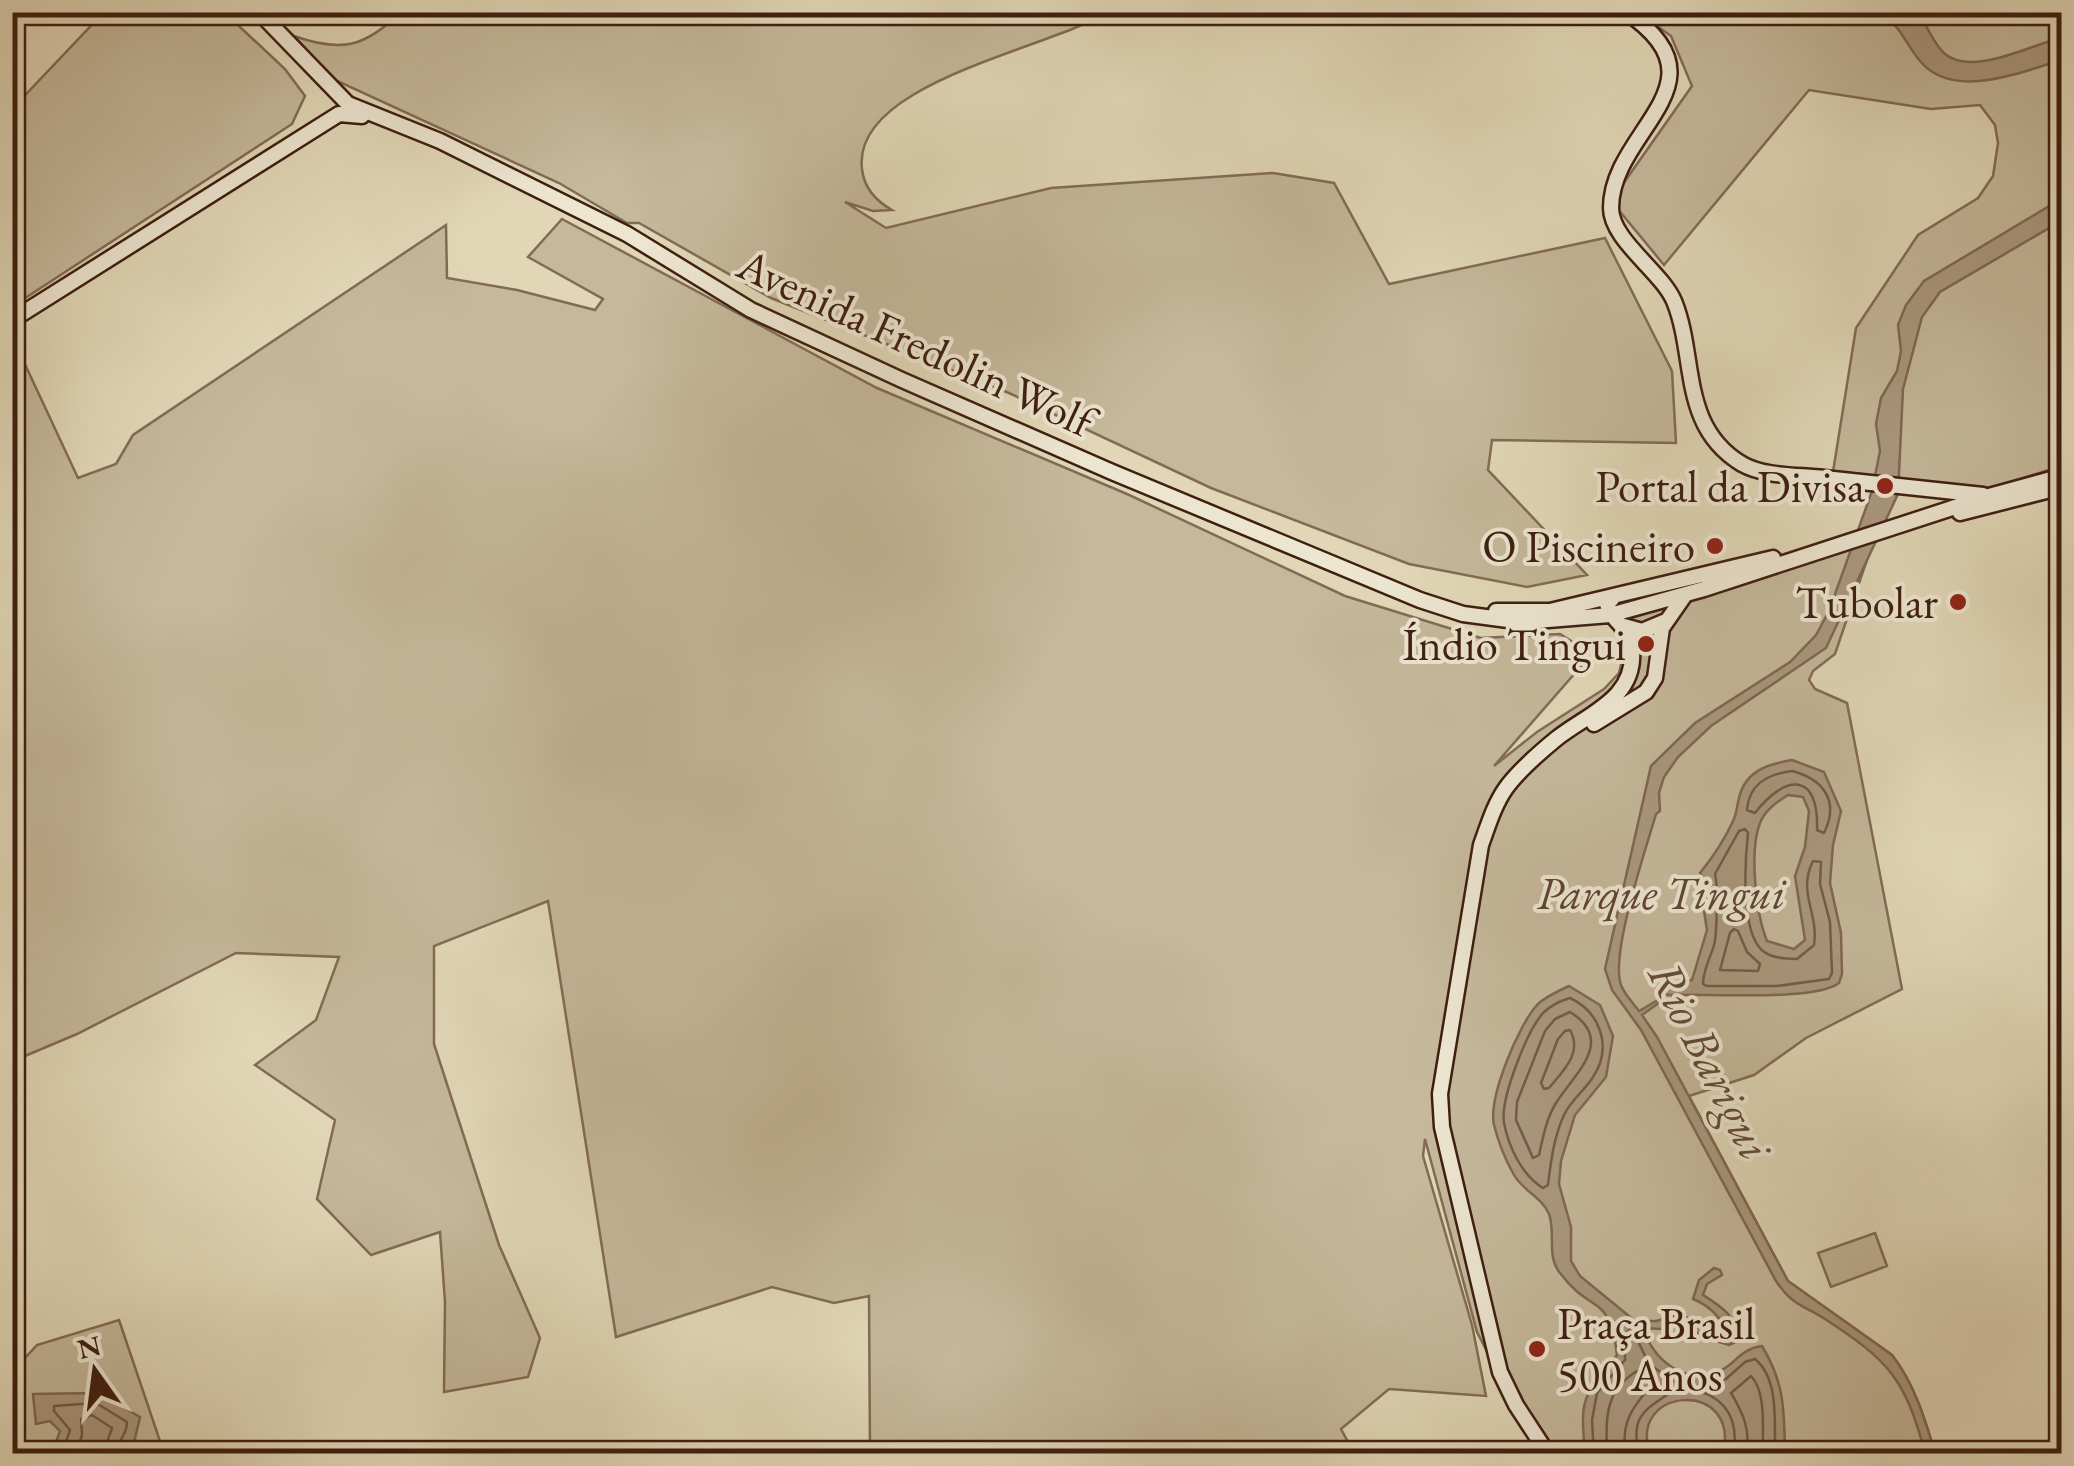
<svg xmlns="http://www.w3.org/2000/svg" width="2074" height="1466" viewBox="0 0 2074 1466" font-family="'EB Garamond',serif">
  <style>
    .green { fill: #c5b89b; stroke: #826b56; stroke-width: 2.5 }
    .water { fill: #aa987f; stroke: #7f6753; stroke-width: 2.5; fill-rule: evenodd }
    .lines { fill: none; stroke-linecap: round; stroke-linejoin: round }
    .shore { stroke: #745b48; stroke-width: 2.5 }
    .secondary-casing { stroke: #3e1e11; stroke-width: 19 }
    .secondary { stroke: #ece5d0; stroke-width: 14 }
    .poi-dot { fill: #8f2418; stroke: #ece5d0; stroke-width: 4 }
    .labels { text-anchor: middle; stroke-width: 8; stroke-linejoin: round; paint-order: stroke }
    .street-label { font-size: 45px; fill: #3e1e11; stroke: #ece5d0 }
    .poi-label { font-size: 45px; fill: #3e1e11; stroke: #ece5d0; text-anchor: end }
    .park-label { font-size: 45px; font-style: italic; fill: #604434; stroke: #ece5d0 }
    .water-label { font-size: 48px; font-style: italic; fill: #644938; stroke: #ece5d0 }
  </style>
  <rect width="100%" height="100%" fill="#e1d7b7"/>
  <filter id="stains"><feTurbulence type="fractalNoise" baseFrequency=".002" numOctaves="4"/><feColorMatrix values="0 0 0 0 .2 0 0 0 0 .09 0 0 0 0 .02 0 0 0 .5 -.17"/></filter>
  <radialGradient id="worn" r=".72"><stop offset=".6" stop-color="#630" stop-opacity="0"/><stop offset="1" stop-color="#630" stop-opacity=".3"/></radialGradient>
  <path class="green" d="M 104,12 L 225,13 L 285,69 L 305,96 L 292,124 L 13,306 L 13,108 Z
    M 401,12 L 1106,13 C 1048,49 851,83 862,169 C 864,188 876,201 892,210 L 873,211 L 845,202 L 886,228 L 1051,188 L 1273,173 L 1334,183 L 1389,284 L 1605,238 L 1672,371 L 1676,443 L 1492,440 L 1488,470 L 1587,575 L 1527,587 L 1409,564 L 1211,488 L 1009,393 L 771,298 L 639,223 L 627,223 L 559,183 L 335,80 L 294,36 C 342,53 365,47 401,12 Z
    M 1639,13 L 2061,13 L 2061,466 L 1992,488 L 1833,472 L 1856,328 L 1918,235 L 1978,198 L 1993,176 L 1998,143 L 1995,125 L 1980,105 L 1931,109 L 1809,90 L 1664,265 L 1617,208 L 1618,191 L 1692,86 L 1671,36 Z
    M 562,219 L 877,388 L 1127,494 L 1345,596 L 1481,638 L 1560,634 L 1579,646 L 1582,665 L 1494,766 L 1537,732 L 1604,689 L 1619,673 L 1624,652 L 1610,615 L 1874,539 L 1835,654 L 1813,671 L 1809,680 L 1815,689 L 1847,703 L 1902,989 L 1806,1038 L 1754,1075 L 1689,1096 L 1788,1281 L 1892,1355 C 1914,1383 1925,1419 1935,1453 L 1539,1453 L 1477,1332 L 1425,1139 L 1423,1156 L 1472,1325 L 1486,1396 L 1389,1389 L 1341,1429 L 1354,1453 L 870,1453 L 869,1296 L 834,1303 L 772,1287 L 616,1337 L 548,901 L 434,946 L 434,1044 L 499,1245 L 540,1338 L 528,1377 L 444,1392 L 445,1302 L 440,1232 L 371,1255 L 317,1199 L 335,1120 L 255,1065 L 316,1020 L 339,957 L 236,953 L 77,1034 L 13,1061 L 13,347 L 16,345 L 78,478 L 116,464 L 133,435 L 446,225 L 447,278 L 517,290 L 595,310 L 603,299 L 528,257 Z
    M 1875,1233 L 1887,1266 L 1831,1287 L 1818,1253 Z
    M 119,1320 L 164,1453 L 13,1453 L 12,1372 L 37,1345 Z"/>
  <path class="water" d="M 1881,13 L 1919,13 C 1926,24 1934,45 1945,54 C 1973,77 2032,44 2061,38 L 2061,60 C 2021,72 1953,101 1920,61 C 1904,42 1904,30 1881,13 Z
    M 2061,199 L 2061,221 L 1940,292 L 1922,317 L 1903,389 L 1898,494 L 1826,648 L 1711,726 L 1678,757 L 1664,777 L 1659,793 L 1660,811 L 1656,814 C 1646,849 1610,954 1621,985 C 1624,994 1634,1004 1639,1011 L 1658,1000 L 1660,1002 L 1642,1015 L 1657,1037 L 1788,1281 L 1892,1355 C 1914,1383 1925,1419 1935,1453 L 1925,1453 C 1905,1378 1889,1361 1825,1319 C 1801,1304 1793,1306 1776,1281 L 1641,1030 L 1612,990 L 1605,969 L 1651,766 L 1695,723 L 1790,662 L 1816,635 L 1829,611 L 1872,491 L 1880,451 L 1876,424 L 1881,398 L 1897,371 L 1901,351 L 1898,325 L 1906,305 L 1924,281 Z
    M 1792,760 L 1824,772 L 1841,811 L 1833,845 L 1830,883 L 1841,933 L 1842,974 L 1839,983 C 1815,1002 1703,993 1668,995 L 1663,991 L 1665,987 L 1692,980 L 1707,930 L 1704,911 L 1707,884 L 1700,873 C 1713,857 1724,841 1733,821 C 1737,813 1737,805 1739,798 C 1745,771 1768,764 1792,760 ZM 1788,795 L 1803,797 L 1809,811 L 1805,847 L 1795,876 L 1805,940 L 1794,949 L 1767,941 C 1756,914 1749,851 1760,823 C 1765,810 1777,802 1788,795 Z
    M 1569,986 L 1600,1005 L 1613,1036 L 1606,1077 L 1575,1115 L 1561,1161 L 1559,1184 L 1571,1227 L 1571,1261 L 1580,1276 L 1635,1321 L 1656,1321 L 1682,1314 L 1698,1325 L 1724,1336 L 1726,1331 C 1720,1315 1706,1304 1693,1299 L 1699,1280 L 1714,1268 L 1720,1270 L 1722,1275 L 1707,1284 L 1703,1295 C 1722,1307 1738,1317 1738,1341 L 1729,1345 C 1712,1340 1695,1336 1683,1321 L 1671,1323 L 1661,1329 L 1644,1328 C 1651,1360 1688,1388 1722,1370 C 1738,1361 1741,1349 1762,1346 C 1785,1384 1784,1410 1785,1453 L 1723,1453 C 1741,1379 1627,1386 1650,1453 L 1585,1453 C 1580,1399 1582,1396 1617,1355 C 1609,1291 1592,1316 1560,1273 C 1546,1256 1556,1233 1549,1214 C 1542,1197 1523,1191 1514,1175 C 1506,1161 1498,1141 1494,1125 C 1488,1098 1518,1026 1537,1005 C 1545,997 1558,991 1569,986 Z
    M 99,1393 L 140,1417 L 133,1447 L 111,1453 L 52,1453 L 60,1431 L 50,1421 L 36,1424 L 33,1394 Z"/>
  <g class="lines">
    <path class="shore" d="M 1792,771 C 1823,779 1840,801 1824,833 L 1817,830 C 1819,772 1786,773 1755,813 L 1747,810 C 1749,784 1767,774 1792,771 Z
      M 1745,829 L 1748,833 C 1745,860 1741,924 1759,947 C 1767,958 1784,959 1797,959 L 1814,945 C 1819,913 1797,893 1813,861 L 1821,862 L 1820,884 L 1830,922 L 1832,973 L 1829,979 L 1777,986 L 1707,986 L 1703,984 C 1703,970 1710,959 1714,945 C 1717,935 1718,884 1715,874 L 1739,831 Z
      M 1734,929 L 1738,931 L 1747,952 L 1760,964 L 1758,971 L 1720,970 L 1730,933 Z
      M 1570,998 C 1600,1012 1613,1047 1593,1077 C 1585,1090 1571,1100 1564,1115 C 1554,1137 1551,1160 1548,1185 L 1543,1188 C 1522,1175 1509,1148 1504,1123 C 1500,1099 1527,1031 1543,1013 C 1550,1006 1560,1001 1570,998 Z
      M 1570,1012 C 1617,1041 1573,1075 1556,1103 C 1546,1119 1543,1138 1539,1155 L 1533,1158 L 1516,1120 L 1517,1102 L 1545,1031 L 1555,1019 Z
      M 1570,1030 C 1583,1053 1563,1071 1549,1088 L 1544,1089 L 1541,1083 L 1558,1039 L 1565,1031 Z
      M 62,1454 L 70,1430 L 54,1411 L 54,1406 L 96,1403 L 127,1422 C 127,1437 116,1441 116,1454
      M 76,1454 L 82,1435 L 81,1419 L 92,1415 L 112,1428 L 103,1454
      M 1594,1454 L 1592,1420 L 1597,1393 L 1625,1360 L 1625,1335 L 1629,1330 L 1634,1333 L 1649,1364 L 1679,1385 C 1657,1407 1627,1407 1639,1454
      M 1607,1454 C 1606,1419 1604,1391 1637,1371 L 1652,1385 C 1633,1406 1620,1423 1626,1454
      M 1733,1454 C 1738,1431 1733,1408 1711,1396 C 1699,1389 1707,1398 1700,1386 L 1726,1379 L 1745,1362 L 1755,1359 C 1780,1380 1774,1423 1775,1454
      M 1746,1454 C 1751,1430 1743,1413 1731,1393 L 1751,1376 C 1767,1393 1762,1430 1763,1454"/>
    <g class="secondary-casing">
      <path id="secondary" d="M 259,12 L 348,104 L 440,141 L 627,234 L 751,310 L 902,380 L 1112,472 L 1420,600 L 1463,614 L 1523,622 L 1610,615 L 1704,589 L 1989,496 L 2062,476
        M 1626,12 C 1732,83 1611,130 1611,208 C 1611,240 1661,271 1674,301 C 1697,357 1679,426 1742,464 C 1765,477 1799,475 1824,478 C 1877,484 1930,489 1983,495
        M 12,320 L 339,114 L 362,116
        M 1960,513 L 2062,487
        M 1496,611 L 1550,611 L 1773,558
        M 1624,626 L 1642,631 L 1666,621
        M 1594,724 L 1646,692 L 1655,678 L 1662,628 L 1685,595
        M 1548,1454 L 1516,1405 L 1500,1372 L 1442,1127 L 1440,1094 L 1481,845 C 1488,826 1494,805 1506,788 C 1519,770 1539,753 1556,739 C 1587,714 1636,699 1632,650 C 1630,626 1612,623 1607,604 L 1612,599"/>
    </g>
    <use href="#secondary" class="secondary"/>
  </g>
  <g class="poi-dot">
    <circle cx="1885" cy="486" r="10"/>
    <circle cx="1715" cy="546" r="10"/>
    <circle cx="1958" cy="602" r="10"/>
    <circle cx="1646" cy="644" r="10"/>
    <circle cx="1537" cy="1349" r="10"/>
  </g>
  <g class="labels">
    <g class="street-label">
      <text transform="translate(916 342) rotate(25)" y="16">Avenida Fredolin Wolf</text>
    </g>
    <g class="poi-label">
      <text x="1865" y="502">Portal da Divisa</text>
      <text x="1695" y="562">O Piscineiro</text>
      <text x="1938" y="618">Tubolar</text>
      <text x="1626" y="660">Índio Tingui</text>
      <text x="1557" y="1339" text-anchor="start">Praça Brasil<tspan x="1557" dy="52">500 Anos</tspan></text>
    </g>
    <g class="park-label">
      <text x="1661" y="909">Parque Tingui</text>
    </g>
    <g class="water-label">
      <text transform="translate(1711 1060) rotate(63)" y="17">Rio Barigui</text>
    </g>
  </g>
  <rect width="2074" height="1466" fill="none" stroke="#e1d7b7" stroke-width="50"/>
  <rect x="15" y="15" width="2044" height="1436" fill="none" stroke="#3e1e11" stroke-width="5"/>
  <rect x="25" y="25" width="2024" height="1416" fill="none" stroke="#3e1e11" stroke-width="2.5"/>
  <g transform="translate(95 1371) rotate(346)" stroke="#ece5d0" stroke-width="8" paint-order="stroke">
  <path d="M0-8L18 38L0 25L-18 38Z" fill="#3e1e11"/>
  <text y="-15" font-size="28" font-weight="bold" text-anchor="middle" fill="#3e1e11">N</text>
  </g>
  <rect width="100%" height="100%" filter="url(#stains)"/>
  <rect width="100%" height="100%" fill="url(#worn)"/>
</svg>
